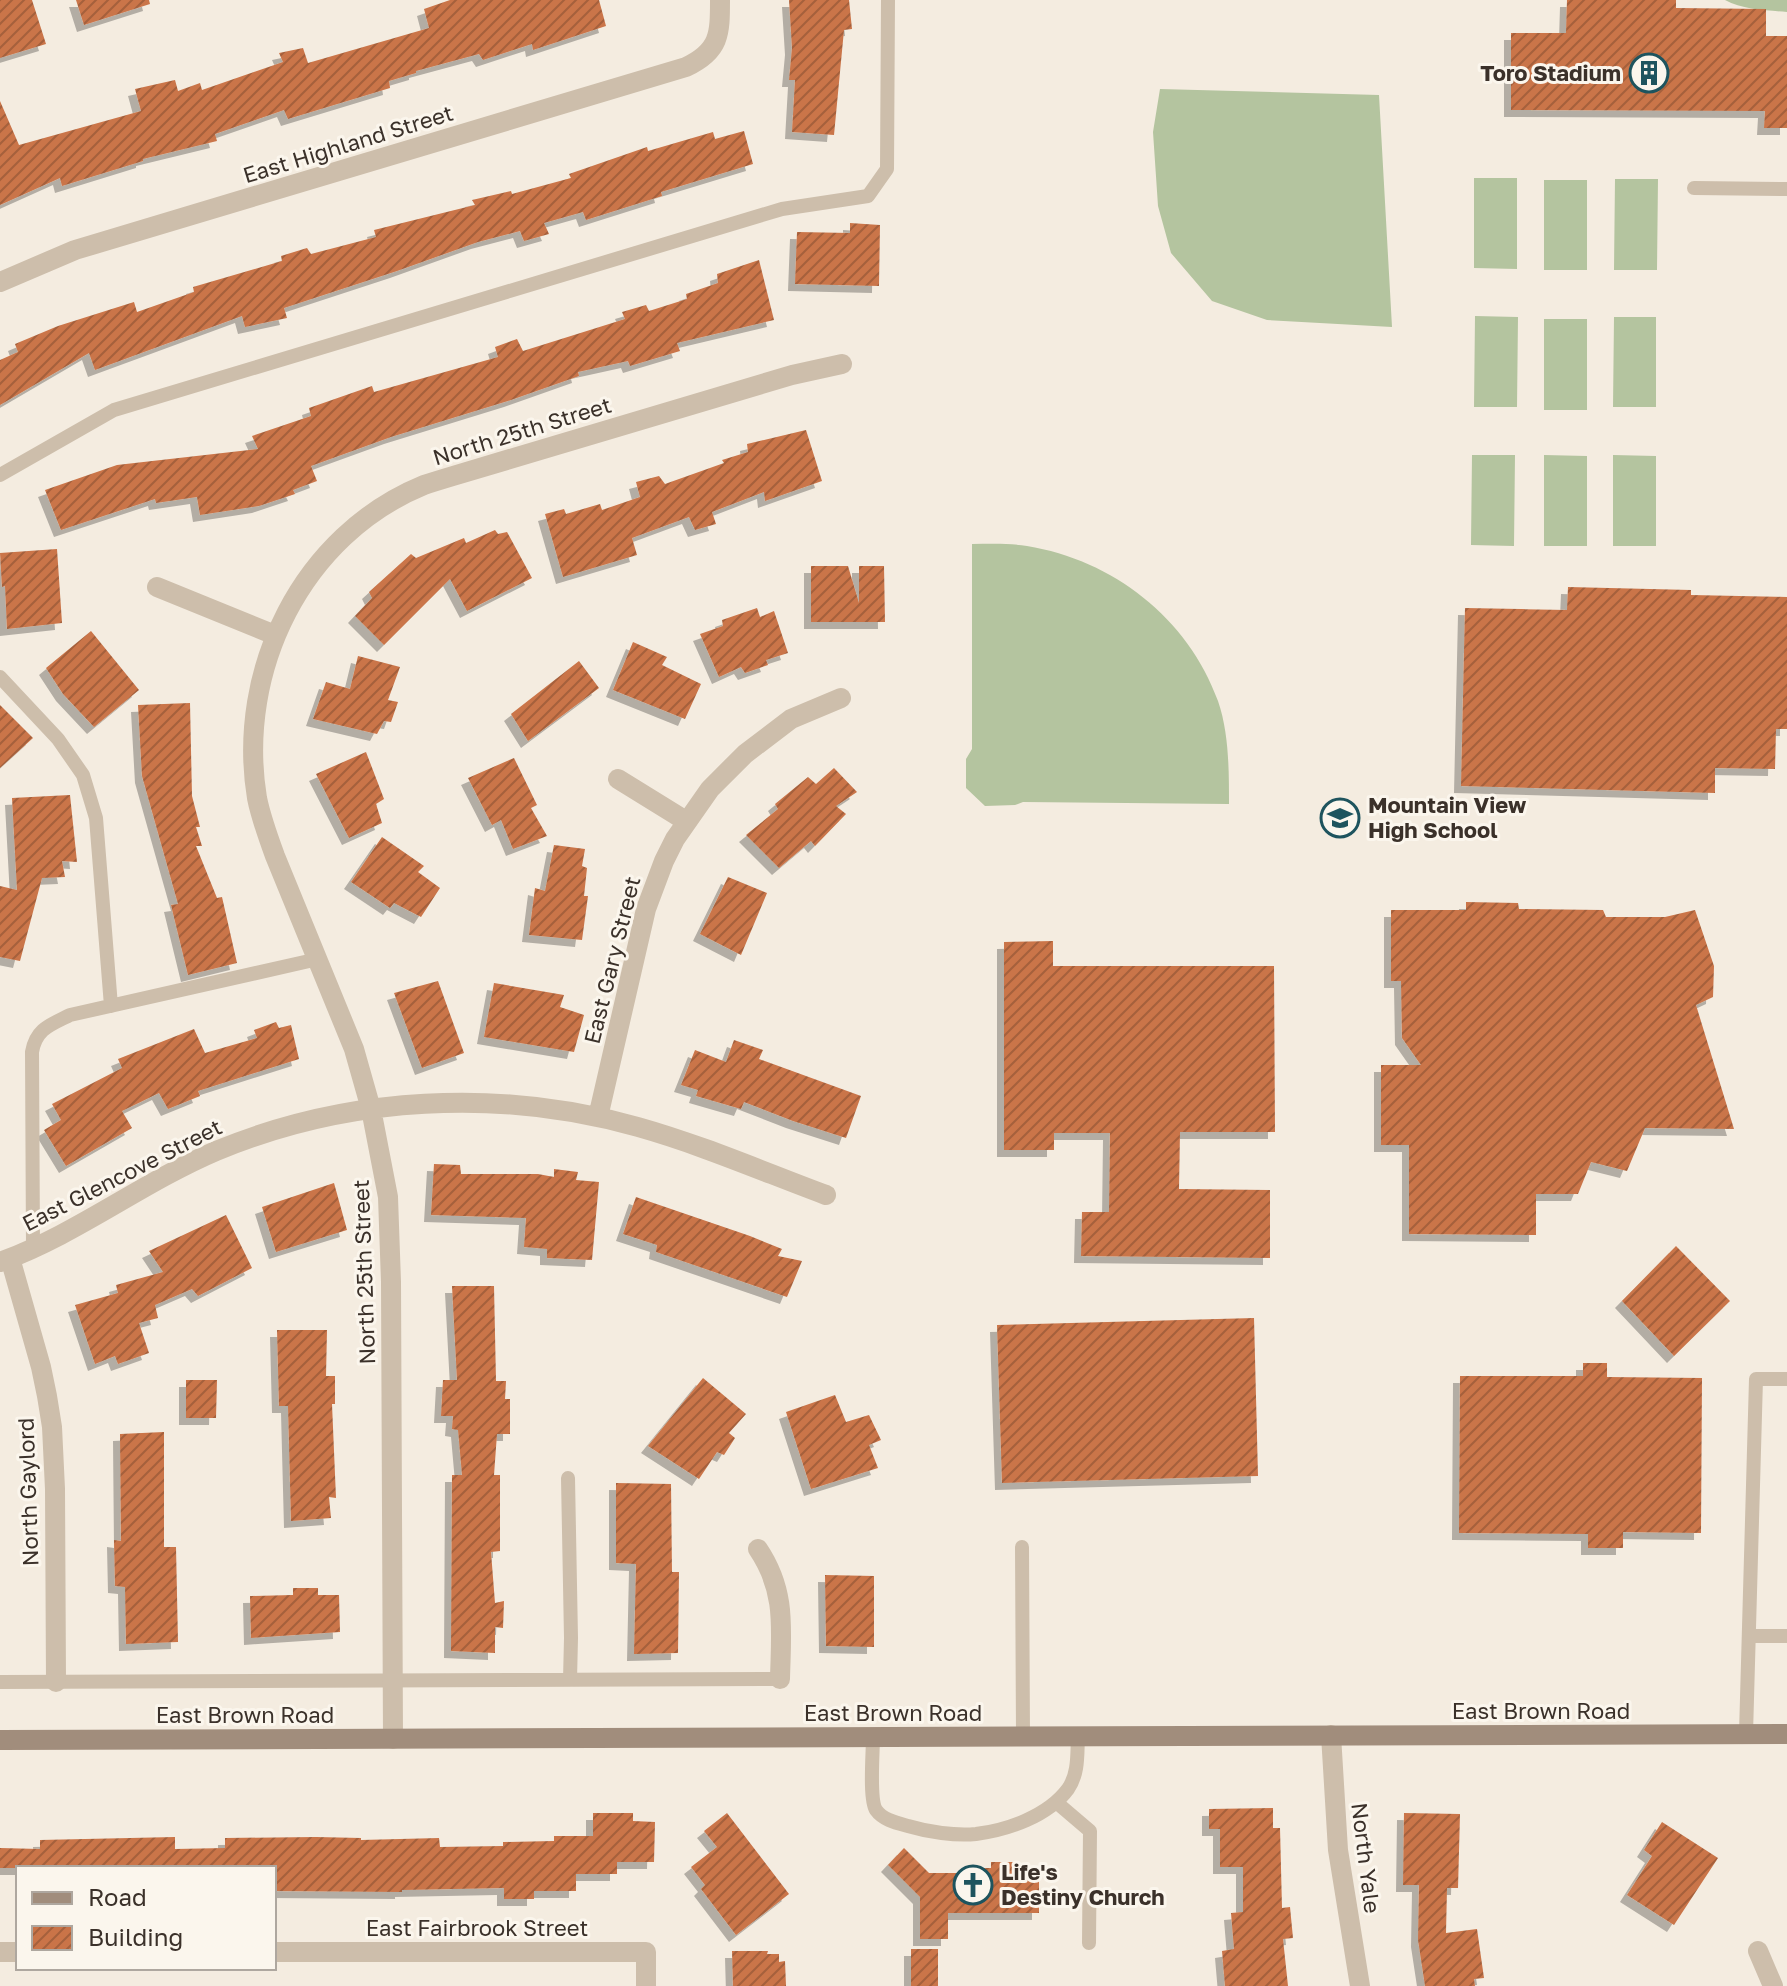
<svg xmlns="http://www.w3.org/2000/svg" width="1787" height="1986" viewBox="0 0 1787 1986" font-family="'Golos Text',sans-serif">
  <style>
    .grass { fill: #b4c49f }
    .building { fill: url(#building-hatch); filter: url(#shadow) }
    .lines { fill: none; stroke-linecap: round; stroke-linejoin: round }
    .lane { stroke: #cdbeab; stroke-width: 14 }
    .street { stroke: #cdbeab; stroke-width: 20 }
    .secondary { stroke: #a18d7c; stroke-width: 20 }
    .labels { text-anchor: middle; stroke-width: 6; stroke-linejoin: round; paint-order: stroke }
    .poi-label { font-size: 22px; font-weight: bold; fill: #3b312a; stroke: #fbf6ed; text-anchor: start }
    .street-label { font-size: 22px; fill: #3b312a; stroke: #fbf6ed }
  </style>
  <defs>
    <pattern id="building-hatch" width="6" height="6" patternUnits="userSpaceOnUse" patternTransform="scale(2)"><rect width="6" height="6" fill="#ca7448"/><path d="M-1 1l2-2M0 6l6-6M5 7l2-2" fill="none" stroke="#a5603c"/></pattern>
    <filter id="shadow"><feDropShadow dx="-7" dy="7" stdDeviation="0" flood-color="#0004"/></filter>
  </defs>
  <rect width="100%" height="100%" fill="#f4ece0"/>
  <path class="grass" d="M 1725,0 L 1787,0 L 1787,12 C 1766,10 1743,10 1725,0 Z
    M 1160,89 L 1379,95 L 1392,327 L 1267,320 L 1212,301 L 1171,253 L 1158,206 L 1153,132 Z
    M 1474,178 L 1517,178 L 1517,269 L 1474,268 Z
    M 1615,179 L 1658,179 L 1657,270 L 1614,270 Z
    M 1544,180 L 1587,180 L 1587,270 L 1544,270 Z
    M 1475,316 L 1518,317 L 1517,407 L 1474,407 Z
    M 1614,317 L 1656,317 L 1656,407 L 1613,407 Z
    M 1544,319 L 1587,319 L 1587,410 L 1544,410 Z
    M 1472,455 L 1515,455 L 1514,546 L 1471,545 Z
    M 1544,455 L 1587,456 L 1587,546 L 1544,546 Z
    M 1613,455 L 1656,456 L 1656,546 L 1613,546 Z
    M 972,544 C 990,544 1009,543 1027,546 C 1113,560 1188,618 1218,701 C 1229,733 1229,770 1229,804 L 1023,802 L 1015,805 L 985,806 L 966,788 L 966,759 L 972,749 Z"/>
  <path class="building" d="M 0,0 L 32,0 L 46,44 L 0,58 Z
    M 76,0 L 149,0 L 150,4 L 84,25 Z
    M 450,0 L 599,0 L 606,26 L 533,50 L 532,44 L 483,60 L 479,54 L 416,71 L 416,73 L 389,81 L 390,88 L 288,119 L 284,110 L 215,134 L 217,141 L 143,159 L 143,161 L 62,186 L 60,178 L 0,205 L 0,101 L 19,145 L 141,111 L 135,89 L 175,80 L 178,91 L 200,83 L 202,90 L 283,62 L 279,53 L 303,48 L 308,63 L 429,28 L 424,9 Z
    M 789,0 L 849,0 L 852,29 L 844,30 L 834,135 L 792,132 L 795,80 L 789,80 L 792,48 Z
    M 1567,0 L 1676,0 L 1676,8 L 1766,9 L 1766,36 L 1787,36 L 1787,128 L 1764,128 L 1765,111 L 1511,110 L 1511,33 L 1566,33 Z
    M 744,131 L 753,164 L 661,192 L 662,196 L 586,220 L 583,212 L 544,223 L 549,234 L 524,241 L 520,231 L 478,242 L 397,271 L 284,308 L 287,318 L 245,327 L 242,316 L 95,370 L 89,353 L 0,405 L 0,360 L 18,352 L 15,344 L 58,326 L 134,302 L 137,312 L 194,292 L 193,287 L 282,261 L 281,256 L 307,248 L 311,254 L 376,237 L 374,230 L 475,205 L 472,200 L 511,191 L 512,194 L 571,178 L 569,174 L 647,147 L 648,151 L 713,132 L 715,139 Z
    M 850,223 L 880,225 L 879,286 L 795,284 L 797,232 L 850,233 Z
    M 759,260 L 774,320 L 677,343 L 680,351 L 630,366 L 628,361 L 578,372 L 579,376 L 511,400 L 391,437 L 311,466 L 317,481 L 293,490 L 295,494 L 259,506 L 200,515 L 197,497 L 156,503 L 155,499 L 61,530 L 45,490 L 117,465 L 258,449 L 252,436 L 311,416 L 309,408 L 372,386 L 374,392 L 498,357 L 495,347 L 517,339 L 523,351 L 625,319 L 622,312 L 646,305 L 649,311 L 687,299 L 686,294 L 718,283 L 717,274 Z
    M 806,430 L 822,481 L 765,501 L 764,492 L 712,512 L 716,524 L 695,530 L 689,517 L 632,538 L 637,555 L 563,577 L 545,514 L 564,509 L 566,514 L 600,504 L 602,510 L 640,497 L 636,482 L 659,476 L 665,484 L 724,463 L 722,460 L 748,452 L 747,444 Z
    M 495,530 L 498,534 L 507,532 L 532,578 L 467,611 L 450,579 L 384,645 L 355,616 L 372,598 L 369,592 L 411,554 L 416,558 L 464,538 L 466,543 Z
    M 57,549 L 62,623 L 7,629 L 5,586 L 2,587 L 0,553 Z
    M 811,566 L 848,566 L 859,603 L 859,566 L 884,566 L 885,622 L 811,622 Z
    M 1568,587 L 1691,590 L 1691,595 L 1787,597 L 1787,729 L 1776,729 L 1775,769 L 1715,768 L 1715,793 L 1461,786 L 1465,608 L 1567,610 Z
    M 757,608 L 760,617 L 774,611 L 788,653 L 766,660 L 768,665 L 745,673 L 741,667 L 719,677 L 700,634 L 723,626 L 722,620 Z
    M 91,631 L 139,690 L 94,727 L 63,694 L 46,668 Z
    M 633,642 L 667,657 L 662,665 L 701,684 L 685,719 L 613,690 Z
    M 358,656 L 400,667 L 388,700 L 398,702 L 391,722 L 384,721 L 377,734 L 313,719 L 326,682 L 350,689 Z
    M 579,661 L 599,688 L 528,741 L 511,714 Z
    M 190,703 L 192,796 L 200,827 L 196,827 L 202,846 L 196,846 L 217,898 L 222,897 L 237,963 L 188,975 L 171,905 L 178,904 L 142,776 L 138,705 Z
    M 0,705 L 33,738 L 0,768 Z
    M 366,752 L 384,799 L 376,804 L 382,823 L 349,838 L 316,774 Z
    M 514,758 L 537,805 L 531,808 L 547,836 L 513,849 L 501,820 L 492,825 L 468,778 Z
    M 834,768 L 857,792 L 836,806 L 846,814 L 815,846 L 811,841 L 779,868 L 746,835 L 778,809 L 775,804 L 808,777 L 816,784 Z
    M 70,795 L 77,862 L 62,861 L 65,877 L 42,878 L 20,961 L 0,957 L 0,886 L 17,890 L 12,798 Z
    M 382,837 L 424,866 L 418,872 L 440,888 L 421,917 L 394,903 L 390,908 L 351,882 Z
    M 554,845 L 585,849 L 582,866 L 587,868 L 584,896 L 588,896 L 582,940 L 529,935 L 535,888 L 545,891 Z
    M 728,877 L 767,893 L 741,955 L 700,934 Z
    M 1466,902 L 1518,903 L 1519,909 L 1603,910 L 1606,917 L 1665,917 L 1695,910 L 1714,966 L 1713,997 L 1696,1005 L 1734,1129 L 1645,1128 L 1627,1171 L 1591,1162 L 1578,1194 L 1536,1194 L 1536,1235 L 1409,1234 L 1409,1145 L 1381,1145 L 1381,1065 L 1421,1065 L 1402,1038 L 1401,981 L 1391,981 L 1391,910 L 1466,910 Z
    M 1053,941 L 1053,966 L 1274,966 L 1275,1132 L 1180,1132 L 1179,1189 L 1270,1190 L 1270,1258 L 1081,1256 L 1082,1212 L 1109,1212 L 1110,1133 L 1054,1133 L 1054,1150 L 1004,1150 L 1004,942 Z
    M 438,981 L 464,1053 L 422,1068 L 394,993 Z
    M 494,983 L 564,995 L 560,1007 L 584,1015 L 574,1052 L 484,1037 Z
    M 276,1022 L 279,1028 L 291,1025 L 299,1059 L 198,1091 L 200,1096 L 168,1109 L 159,1093 L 122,1111 L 132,1128 L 66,1166 L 44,1130 L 61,1120 L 52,1104 L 122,1068 L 118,1059 L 194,1029 L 205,1053 L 257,1038 L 254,1030 Z
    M 734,1040 L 763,1050 L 759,1059 L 861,1096 L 846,1138 L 793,1121 L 744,1102 L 741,1109 L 696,1096 L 698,1090 L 681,1085 L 695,1050 L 726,1062 Z
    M 434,1164 L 460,1165 L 461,1174 L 538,1174 L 554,1177 L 554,1169 L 578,1172 L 576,1180 L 599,1182 L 592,1260 L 547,1258 L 547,1249 L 524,1247 L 526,1218 L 431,1215 Z
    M 334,1183 L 347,1230 L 276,1252 L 262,1207 Z
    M 636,1197 L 750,1236 L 782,1249 L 778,1256 L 802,1261 L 787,1297 L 656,1252 L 657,1245 L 623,1234 Z
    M 226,1215 L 252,1268 L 198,1296 L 192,1289 L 155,1305 L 158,1318 L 139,1323 L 149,1353 L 118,1364 L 115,1356 L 95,1364 L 75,1305 L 118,1293 L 116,1285 L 163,1272 L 149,1251 Z
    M 1676,1246 L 1730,1301 L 1674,1356 L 1622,1301 Z
    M 452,1286 L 494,1286 L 496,1381 L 506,1381 L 505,1399 L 510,1399 L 510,1434 L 497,1434 L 494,1475 L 500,1475 L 500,1551 L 491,1552 L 495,1603 L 504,1601 L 503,1628 L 495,1627 L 495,1653 L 451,1651 L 452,1475 L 462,1475 L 458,1430 L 452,1429 L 453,1416 L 441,1416 L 443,1380 L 457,1380 Z
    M 1254,1318 L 1258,1476 L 1002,1483 L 997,1325 Z
    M 277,1330 L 327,1330 L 326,1376 L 335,1376 L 335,1404 L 332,1404 L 336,1498 L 329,1497 L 331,1518 L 291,1521 L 288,1406 L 279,1406 Z
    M 1583,1363 L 1607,1363 L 1607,1377 L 1702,1378 L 1701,1533 L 1623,1532 L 1623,1548 L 1588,1548 L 1588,1534 L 1459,1533 L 1460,1376 L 1583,1376 Z
    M 703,1378 L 746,1414 L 729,1433 L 735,1438 L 724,1455 L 717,1452 L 699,1479 L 648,1446 Z
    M 186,1380 L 217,1380 L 216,1418 L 186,1418 Z
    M 835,1395 L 846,1422 L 869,1415 L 881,1440 L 869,1445 L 878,1468 L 811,1489 L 786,1412 Z
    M 164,1432 L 164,1547 L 176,1547 L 178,1642 L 126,1644 L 125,1587 L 115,1586 L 114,1540 L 121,1541 L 120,1434 Z
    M 616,1483 L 671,1484 L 672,1572 L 679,1572 L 678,1653 L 634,1654 L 636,1564 L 616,1563 Z
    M 825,1575 L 874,1576 L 874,1647 L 826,1646 Z
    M 293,1588 L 318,1588 L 318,1595 L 339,1595 L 340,1632 L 251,1638 L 250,1596 L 293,1595 Z
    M 1273,1808 L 1273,1828 L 1280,1828 L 1282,1908 L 1290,1907 L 1293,1938 L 1283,1939 L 1288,1986 L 1225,1986 L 1222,1951 L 1234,1949 L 1231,1913 L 1243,1912 L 1243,1867 L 1220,1867 L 1220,1829 L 1209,1829 L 1209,1809 Z
    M 593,1813 L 633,1813 L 633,1821 L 655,1822 L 654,1862 L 617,1862 L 617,1874 L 576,1874 L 576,1891 L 534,1891 L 534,1899 L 504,1899 L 504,1888 L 402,1890 L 402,1892 L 274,1891 L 274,1868 L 0,1868 L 0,1848 L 40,1849 L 40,1840 L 175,1837 L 175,1849 L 225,1848 L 225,1838 L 316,1837 L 361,1838 L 361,1840 L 439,1838 L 440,1847 L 503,1846 L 503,1842 L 554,1841 L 554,1836 L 593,1836 Z
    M 727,1813 L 789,1894 L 736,1935 L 701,1889 L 705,1885 L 691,1867 L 717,1847 L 704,1831 Z
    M 1404,1813 L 1460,1814 L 1458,1888 L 1447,1888 L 1446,1933 L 1477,1929 L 1484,1978 L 1474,1979 L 1475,1986 L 1425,1986 L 1418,1940 L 1419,1885 L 1403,1885 Z
    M 1662,1822 L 1718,1858 L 1674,1925 L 1627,1895 L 1652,1856 L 1644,1850 Z
    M 904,1848 L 929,1873 L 970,1873 L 970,1868 L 991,1868 L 991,1862 L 1013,1862 L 1013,1868 L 1039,1868 L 1039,1913 L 948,1913 L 948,1939 L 920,1939 L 920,1897 L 888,1865 Z
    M 911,1949 L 938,1949 L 938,1986 L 911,1986 Z
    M 732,1951 L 768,1951 L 767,1954 L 779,1954 L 779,1962 L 785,1961 L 786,1986 L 733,1986 Z"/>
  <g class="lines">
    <path class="lane" d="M 1694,188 L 1787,189
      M 0,475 L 114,410 L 782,209 L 868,196 L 887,169 L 888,0
      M 0,677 L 58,739 L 83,775 L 96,818 L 111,1006
      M 33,1248 L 32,1052 C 36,1029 50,1025 70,1015 L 318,959
      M 568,1478 L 571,1638 L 570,1680
      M 1022,1547 L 1023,1736
      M 1749,1636 L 1787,1636
      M 0,1682 L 780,1679
      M 1746,1734 L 1756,1379 L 1787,1379
      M 873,1737 C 873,1752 869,1799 876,1810 C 883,1820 897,1823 908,1826 C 928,1832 955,1836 976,1834 C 1008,1830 1048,1816 1068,1789 C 1079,1773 1077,1754 1078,1736
      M 1056,1802 L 1090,1831 L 1089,1943"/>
    <path class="street" d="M 0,282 L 75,250 L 686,67 C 720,51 720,34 720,0
      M 157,587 L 275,635
      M 618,779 L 686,821
      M 598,1117 L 646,909 L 664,861 L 675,839 L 710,789 L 745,754 L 791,719 L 841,698
      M 10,1258 L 41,1367 L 47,1396 L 52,1427 L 55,1489 L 56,1682
      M 0,1262 C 77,1234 141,1183 216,1151 C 348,1096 500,1088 638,1127 C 702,1145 764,1172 826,1195
      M 758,1549 C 787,1592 781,1630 780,1679
      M 1331,1735 L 1338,1850 L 1360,1986
      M 393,1739 L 391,1282 L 388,1197 L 371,1109 L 354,1049 L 275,856 C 268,837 261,818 257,798 C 236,670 302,535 424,485 C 433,482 443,479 453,476 L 792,375 L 842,364
      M 1758,1951 L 1773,1986
      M 0,1952 L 18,1952
      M 274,1952 L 646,1952 L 646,1986"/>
    <path class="secondary" d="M 0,1740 L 1787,1734"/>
  </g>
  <defs>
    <g id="building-ring" transform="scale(2)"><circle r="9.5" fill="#fbf6ed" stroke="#1e545e" stroke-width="1.5"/><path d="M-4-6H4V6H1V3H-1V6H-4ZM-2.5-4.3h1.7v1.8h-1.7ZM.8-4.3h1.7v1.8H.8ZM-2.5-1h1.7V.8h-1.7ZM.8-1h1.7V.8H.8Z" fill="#1e545e"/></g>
    <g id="school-ring" transform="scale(2)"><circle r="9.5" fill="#fbf6ed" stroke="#1e545e" stroke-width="1.5"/><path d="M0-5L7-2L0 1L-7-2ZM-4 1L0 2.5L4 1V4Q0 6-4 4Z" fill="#1e545e"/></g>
    <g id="church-ring" transform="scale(2)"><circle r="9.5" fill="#fbf6ed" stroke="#1e545e" stroke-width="1.5"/><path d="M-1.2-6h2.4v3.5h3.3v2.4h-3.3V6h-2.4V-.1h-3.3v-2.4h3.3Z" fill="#1e545e"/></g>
  </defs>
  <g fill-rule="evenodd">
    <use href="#building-ring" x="1649" y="73"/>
    <use href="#school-ring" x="1340" y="818"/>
    <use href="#church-ring" x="973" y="1885"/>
  </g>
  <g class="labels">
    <g class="poi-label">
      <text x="1621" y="81" text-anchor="end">Toro Stadium</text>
      <text x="1368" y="813">Mountain View<tspan x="1368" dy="25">High School</tspan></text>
      <text x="1001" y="1880">Life's<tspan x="1001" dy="25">Destiny Church</tspan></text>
    </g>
    <g class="street-label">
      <text transform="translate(348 144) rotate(-17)" y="8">East Highland Street</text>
      <text transform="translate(522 431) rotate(-17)" y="8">North 25th Street</text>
      <text transform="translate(612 960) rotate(-76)" y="8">East Gary Street</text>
      <text transform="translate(122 1175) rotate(-27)" y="8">East Glencove Street</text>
      <text transform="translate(364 1272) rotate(-92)" y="8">North 25th Street</text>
      <text transform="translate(28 1492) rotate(-92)" y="8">North Gaylord</text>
      <text x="1541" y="1719">East Brown Road</text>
      <text x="893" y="1721">East Brown Road</text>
      <text x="245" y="1723">East Brown Road</text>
      <text transform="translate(1366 1858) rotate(83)" y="8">North Yale</text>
      <text x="477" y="1936">East Fairbrook Street</text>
    </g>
  </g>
  <rect x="16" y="1866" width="260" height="104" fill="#fbf6ed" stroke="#aea79f" stroke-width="2"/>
  <rect x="32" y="1892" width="40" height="12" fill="#a18d7c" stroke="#aea79f" stroke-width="2"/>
  <text x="88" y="1906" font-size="24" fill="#3b312a">Road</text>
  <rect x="32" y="1926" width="40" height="24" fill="url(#building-hatch)" stroke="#aea79f" stroke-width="2"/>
  <text x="88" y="1946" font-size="24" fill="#3b312a">Building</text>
</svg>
